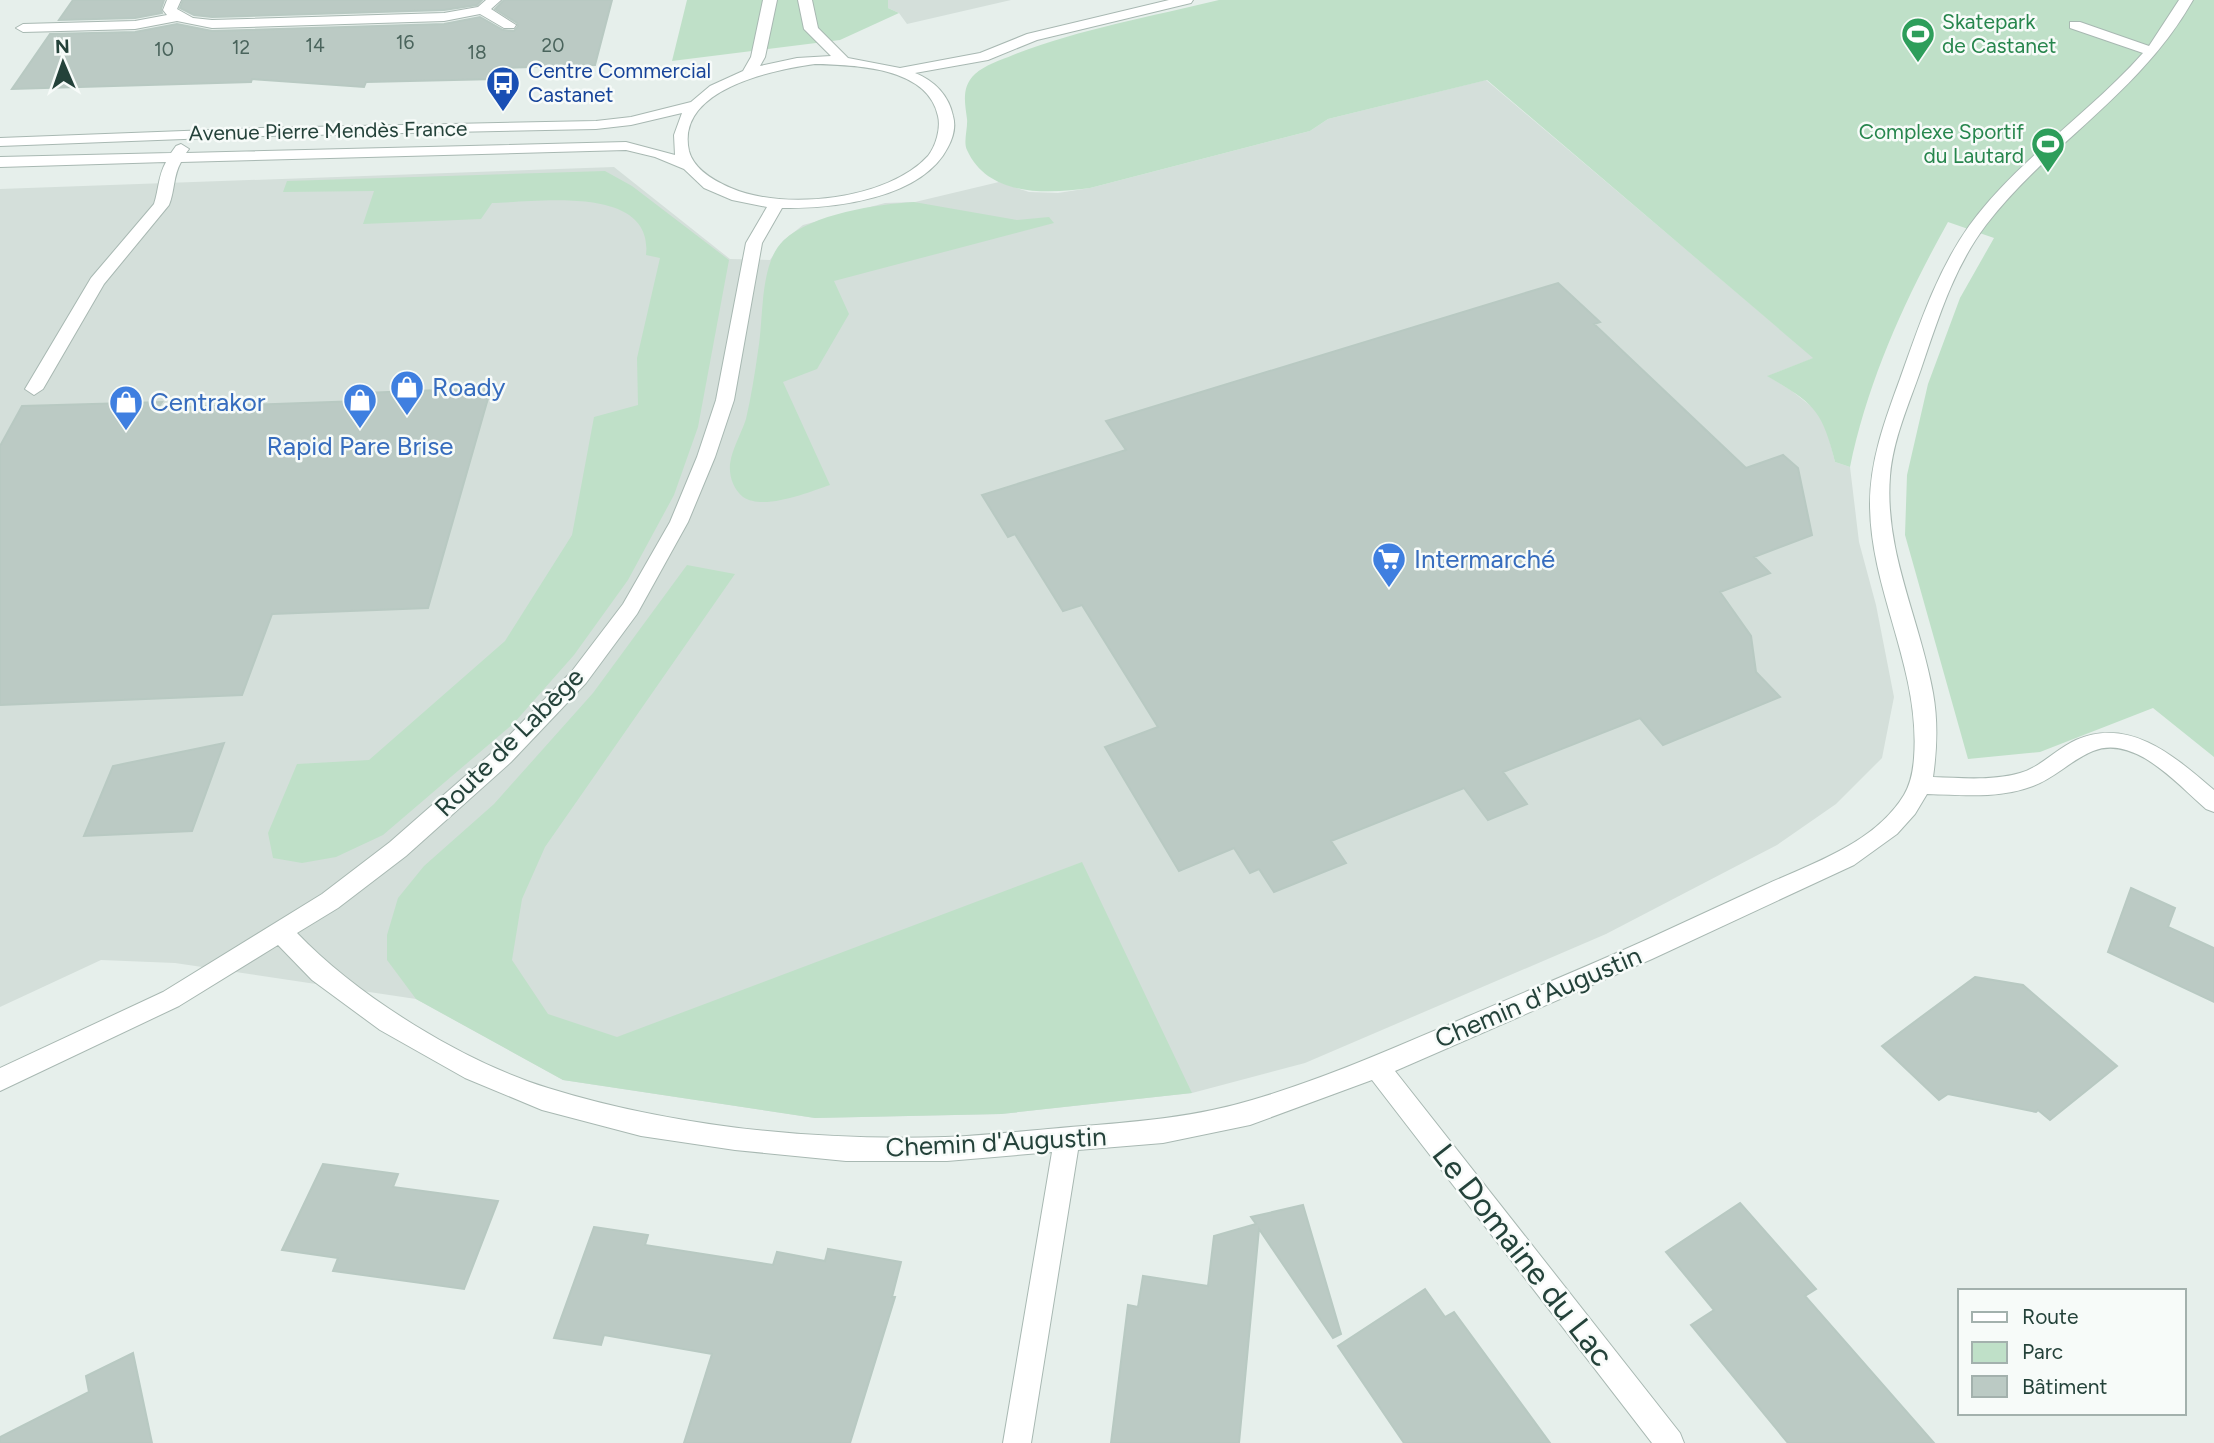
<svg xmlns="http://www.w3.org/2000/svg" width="2214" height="1443" viewBox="0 0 2214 1443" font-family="Figtree,sans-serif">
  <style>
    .built { fill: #d4dfda }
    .green { fill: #bfe0c8 }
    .building { fill: #bbcac4; stroke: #b8c9c2; stroke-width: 2 }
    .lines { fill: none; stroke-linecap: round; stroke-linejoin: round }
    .minor-casing { stroke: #a8b8b2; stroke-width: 2 }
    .minor { fill: #fff; fill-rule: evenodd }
    .labels { text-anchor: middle; stroke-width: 5; stroke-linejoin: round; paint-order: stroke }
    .far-number-label { font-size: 19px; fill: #4a645c }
    .far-leisure-label { font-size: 21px; fill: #27864d; stroke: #f7fbf9; text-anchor: start }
    .far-transit-label { font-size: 21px; fill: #164399; stroke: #f7fbf9; text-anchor: start }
    .far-street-label { font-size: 21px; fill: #24423a; stroke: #f7fbf9 }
    .shop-label { font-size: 26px; fill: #366cbe; stroke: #f7fbf9; text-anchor: start }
    .street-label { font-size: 26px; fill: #24423a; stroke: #f7fbf9 }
    .near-street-label { font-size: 32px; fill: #24423a; stroke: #f7fbf9 }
  </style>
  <rect width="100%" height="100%" fill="#e6efeb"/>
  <path class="built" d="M 888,0 L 1011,0 L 907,24 L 899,13 L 888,8 Z
    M 1486,80 L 1814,358 L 1768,376 L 1792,391 L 1817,411 L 1828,434 L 1835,462 L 1850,467 L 1859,542 L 1876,605 L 1894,697 L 1882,758 L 1836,804 L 1777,845 L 1606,934 L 1305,1063 L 1192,1093 L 1001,1114 L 815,1118 L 563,1080 L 416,999 L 175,963 L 101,960 L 0,1007 L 0,189 L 614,167 L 730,259 L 770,260 L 783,241 L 803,225 L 885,203 L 915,202 L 999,182 L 1029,192 L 1058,193 L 1090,188 L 1310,131 L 1328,119 Z"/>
  <path class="green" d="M 687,0 L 888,0 L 888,8 L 899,13 L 840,40 L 672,61 Z
    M 1219,0 L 2214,0 L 2214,757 L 2153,708 L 2040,752 L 1968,759 L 1905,535 L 1907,475 L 1928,384 L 1960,298 L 1994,238 L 1948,222 C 1905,299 1868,380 1850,467 L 1835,462 C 1822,409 1813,403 1767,376 L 1813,358 L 1487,80 L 1328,119 L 1310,131 L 1090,188 C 1048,194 988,197 967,150 C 963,142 968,128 967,119 C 965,103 961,87 975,74 C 985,65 1001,60 1013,55 C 1079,29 1150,17 1219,0 Z
    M 605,171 L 632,186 L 729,260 L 698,427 L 674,495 L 628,580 L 574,655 L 514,723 L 383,835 L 336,857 L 302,863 L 273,858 L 268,833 L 297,764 L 369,760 L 505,641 L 572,535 L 594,417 L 638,405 L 637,358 L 660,258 L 646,255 C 654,184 536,202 492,203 L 481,219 L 363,224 L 374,191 L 283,192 L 287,181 Z
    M 914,202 L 1017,220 L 1049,217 L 1054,223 L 834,281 L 849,314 L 817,369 L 783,382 L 830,485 C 809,492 764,511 743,497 C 733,489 729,476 730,464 C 732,449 741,434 746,419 C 751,397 755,373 758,351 C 764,318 759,263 784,240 C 812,214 877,204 914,202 Z
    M 687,565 L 735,574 L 545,847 L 522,899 L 512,960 L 548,1014 L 617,1037 L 1082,862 L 1192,1093 L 1001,1114 L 815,1118 L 563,1080 L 416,999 L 387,960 L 387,935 L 398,898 L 424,866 L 494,804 L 593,693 Z"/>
  <path class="building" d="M 73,0 L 164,0 L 161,9 L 162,13 L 135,18 L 59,20 Z
    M 183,0 L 482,0 L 477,5 L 444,10 L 212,17 L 194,15 L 180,8 Z
    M 504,0 L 612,0 L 595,65 L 503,68 L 497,79 L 366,82 L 364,87 L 252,79 L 251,82 L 12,89 L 50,34 L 135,32 L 177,24 L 212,31 L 444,24 L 480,17 L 503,30 L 514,31 L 518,26 L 517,23 L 495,9 Z
    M 1558,283 L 1600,322 L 1594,324 L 1746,468 L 1783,455 L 1798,468 L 1812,535 L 1754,557 L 1770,573 L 1720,592 L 1751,636 L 1756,672 L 1780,697 L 1663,745 L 1640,718 L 1503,772 L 1527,804 L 1488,820 L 1464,788 L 1331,841 L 1346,863 L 1274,892 L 1259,869 L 1250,873 L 1234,848 L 1179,871 L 1105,747 L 1158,727 L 1082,605 L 1063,611 L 1015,534 L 1008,537 L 982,495 L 1126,450 L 1106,421 Z
    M 491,388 L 428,608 L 272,614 L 242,695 L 0,705 L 0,446 L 22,406 L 162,402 L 158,408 L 360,401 L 363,393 Z
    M 224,743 L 192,831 L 84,836 L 113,766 Z
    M 2131,888 L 2175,908 L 2168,927 L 2214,948 L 2214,1002 L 2108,952 Z
    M 1975,977 L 2023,985 L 2117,1066 L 2050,1120 L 2038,1110 L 2036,1112 L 1948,1094 L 1939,1100 L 1882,1046 Z
    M 323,1164 L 398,1174 L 393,1187 L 498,1201 L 464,1289 L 333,1271 L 338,1258 L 282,1250 Z
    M 1740,1203 L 1816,1289 L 1805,1296 L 1934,1443 L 1788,1443 L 1691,1325 L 1714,1310 L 1666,1252 Z
    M 1303,1205 L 1341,1334 L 1333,1338 L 1259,1229 L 1239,1443 L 1111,1443 L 1128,1305 L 1138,1307 L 1143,1276 L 1208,1286 L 1214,1236 L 1256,1224 L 1251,1217 Z
    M 594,1227 L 648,1235 L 645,1245 L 773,1265 L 777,1252 L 825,1261 L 828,1249 L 901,1262 L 892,1297 L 895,1297 L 850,1443 L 684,1443 L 712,1354 L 604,1335 L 601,1345 L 554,1338 Z
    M 1425,1289 L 1445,1317 L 1454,1312 L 1550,1443 L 1404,1443 L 1338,1346 Z
    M 133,1353 L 152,1443 L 0,1443 L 0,1437 L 89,1392 L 86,1376 Z"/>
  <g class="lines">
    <g class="minor-casing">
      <path id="minor" d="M 167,0 L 181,0 L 177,9 L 193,18 L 212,20 L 444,13 L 478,7 L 486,0 L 501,0 L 491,9 L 516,25 L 514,28 L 504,28 L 480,14 L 444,21 L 212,28 L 177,21 L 135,29 L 23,32 L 16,28 L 23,24 L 135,21 L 167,15 L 163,10 Z
        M 763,0 L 777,0 L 765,57 L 760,66 L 797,58 L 831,56 L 804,29 L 798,0 L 812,0 L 818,28 L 848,58 L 900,68 L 980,53 L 1027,34 L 1169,0 L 1193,0 L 1191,3 L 1037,40 L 988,60 L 915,73 C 935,81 949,96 953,116 C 956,126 953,138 948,147 C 922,199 833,209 782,208 L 762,243 L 734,400 L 715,457 L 688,522 L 637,614 L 586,683 L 511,762 L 406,856 L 338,908 L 297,933 C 358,997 464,1062 548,1088 C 674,1127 813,1141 945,1137 C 979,1136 1014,1132 1048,1129 C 1116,1123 1186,1120 1252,1100 C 1327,1078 1398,1046 1469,1016 C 1529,990 1589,966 1648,939 C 1687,921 1726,903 1765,885 C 1813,863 1875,843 1904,795 C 1911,783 1913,771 1914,758 C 1921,669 1870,591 1870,504 C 1870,460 1885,420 1900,379 C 1919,326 1936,273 1969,226 C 2017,160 2089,114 2143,53 L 2070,28 L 2070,22 L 2080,22 L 2149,46 L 2179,0 L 2193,0 C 2139,95 2050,142 1986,225 C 1954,267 1938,319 1921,369 C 1909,404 1893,439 1890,476 C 1884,552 1920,619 1933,693 C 1938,721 1937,749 1933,777 C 1961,778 1992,781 2020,773 C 2041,767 2056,749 2076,740 C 2130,716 2175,757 2214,790 L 2214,812 L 2206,809 C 2178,785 2135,734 2093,751 C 2071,760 2055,778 2033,786 C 1999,799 1962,795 1927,794 L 1915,814 L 1897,834 L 1854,865 L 1652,959 L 1395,1071 L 1680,1433 L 1684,1443 L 1652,1443 L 1372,1080 L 1250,1125 L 1163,1143 L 1078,1150 L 1031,1443 L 1003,1443 L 1052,1152 L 947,1161 L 846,1161 L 735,1150 L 641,1136 L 542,1110 L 465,1078 L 380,1030 L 312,980 L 278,945 L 179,1006 L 0,1091 L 0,1068 L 163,992 L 322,894 L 390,842 L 495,750 L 572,671 L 623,604 L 670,522 L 697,457 L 716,400 L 746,243 L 767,207 L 732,200 L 704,188 L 684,169 L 655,157 L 626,150 L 181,162 C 173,176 175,190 169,205 L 104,284 L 43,389 L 34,395 L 25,389 L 91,278 L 154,204 C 159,189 158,176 166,162 L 0,167 L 0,157 L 171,153 L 176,146 L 181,144 L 189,149 L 186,153 L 626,142 L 675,155 L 674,135 L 682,113 L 631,125 L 596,129 L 261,136 L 0,146 L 0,138 L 261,128 L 596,121 L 631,117 L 691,102 L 710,86 L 743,71 L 751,57 ZM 815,64 C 855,65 928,67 938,116 C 941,128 936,146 928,156 C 888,200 784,211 731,188 C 715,181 694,170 689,151 C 675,89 773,70 815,64 Z"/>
    </g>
    <use href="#minor" class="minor"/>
  </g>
  <defs>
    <g id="stadium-pin" transform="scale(1.75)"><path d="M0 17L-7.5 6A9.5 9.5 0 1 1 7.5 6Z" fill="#2e9e5b" stroke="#f7fbf9"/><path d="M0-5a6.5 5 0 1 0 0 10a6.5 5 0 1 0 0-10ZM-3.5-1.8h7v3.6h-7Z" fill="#fff"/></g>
    <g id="bus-pin" transform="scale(1.75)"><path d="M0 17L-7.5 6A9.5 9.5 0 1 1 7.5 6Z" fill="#1a4fb4" stroke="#f7fbf9"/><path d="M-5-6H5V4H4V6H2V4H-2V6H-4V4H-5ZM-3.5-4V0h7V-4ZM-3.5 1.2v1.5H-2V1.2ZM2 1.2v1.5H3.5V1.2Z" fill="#fff"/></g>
    <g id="shop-pin" transform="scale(1.75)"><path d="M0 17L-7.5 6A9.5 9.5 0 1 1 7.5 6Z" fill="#3f7fe0" stroke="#f7fbf9"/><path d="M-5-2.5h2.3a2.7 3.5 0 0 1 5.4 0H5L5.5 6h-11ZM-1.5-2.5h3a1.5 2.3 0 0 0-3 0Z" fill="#fff"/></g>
    <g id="supermarket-pin" transform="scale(1.75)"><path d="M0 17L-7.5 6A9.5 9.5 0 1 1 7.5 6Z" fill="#3f7fe0" stroke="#f7fbf9"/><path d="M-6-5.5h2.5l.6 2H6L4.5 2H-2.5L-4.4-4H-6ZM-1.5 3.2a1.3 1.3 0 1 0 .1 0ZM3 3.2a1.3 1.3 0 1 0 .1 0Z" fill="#fff"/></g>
  </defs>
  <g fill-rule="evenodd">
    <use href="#stadium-pin" x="1918" y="34"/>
    <use href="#bus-pin" x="503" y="83"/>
    <use href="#stadium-pin" x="2048" y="144"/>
    <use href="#shop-pin" x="407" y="387"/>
    <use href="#shop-pin" x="360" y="400"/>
    <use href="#shop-pin" x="126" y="402"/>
    <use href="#supermarket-pin" x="1389" y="559"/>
  </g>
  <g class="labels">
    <g class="far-number-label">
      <text x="405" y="49">16</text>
      <text x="315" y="52">14</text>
      <text x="553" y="52">20</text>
      <text x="241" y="54">12</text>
      <text x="164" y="56">10</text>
      <text x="477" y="59">18</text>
    </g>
    <g class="far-leisure-label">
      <text x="1942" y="29">Skatepark<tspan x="1942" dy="24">de Castanet</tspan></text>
      <text x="2024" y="139" text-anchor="end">Complexe Sportif<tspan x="2024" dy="24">du Lautard</tspan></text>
    </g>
    <g class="far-transit-label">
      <text x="528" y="78">Centre Commercial<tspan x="528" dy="24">Castanet</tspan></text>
    </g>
    <g class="far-street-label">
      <text transform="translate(328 131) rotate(-1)" y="7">Avenue Pierre Mendès France</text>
    </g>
    <g class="shop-label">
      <text x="432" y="396">Roady</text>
      <text x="150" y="411">Centrakor</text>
      <text x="360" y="455" text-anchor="middle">Rapid Pare Brise</text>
      <text x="1414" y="568">Intermarché</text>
    </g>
    <g class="street-label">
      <text transform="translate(509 742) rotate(-45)" y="9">Route de Labège</text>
      <text transform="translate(1538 997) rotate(-23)" y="9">Chemin d'Augustin</text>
      <text transform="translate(996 1142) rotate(-3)" y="9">Chemin d'Augustin</text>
    </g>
    <g class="near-street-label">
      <text transform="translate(1523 1255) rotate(52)" y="11">Le Domaine du Lac</text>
    </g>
  </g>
  <rect x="1958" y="1289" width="228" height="126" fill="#f7fbf9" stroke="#a3b1ad" stroke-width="2"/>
  <rect x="1972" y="1312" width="35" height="10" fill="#ffffff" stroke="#a3b1ad" stroke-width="2"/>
  <text x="2022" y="1324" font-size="21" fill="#24423a">Route</text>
  <rect x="1972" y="1342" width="35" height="21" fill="#bfe0c8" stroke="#a3b1ad" stroke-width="2"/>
  <text x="2022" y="1359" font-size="21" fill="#24423a">Parc</text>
  <rect x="1972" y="1376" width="35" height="21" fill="#bbcac4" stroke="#a3b1ad" stroke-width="2"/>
  <text x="2022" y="1394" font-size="21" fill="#24423a">Bâtiment</text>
  <g transform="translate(63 63) rotate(358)" stroke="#f7fbf9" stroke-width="5" paint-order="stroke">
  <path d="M0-5L12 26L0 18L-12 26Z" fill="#24423a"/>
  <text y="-10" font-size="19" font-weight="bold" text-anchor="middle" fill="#24423a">N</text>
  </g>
</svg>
